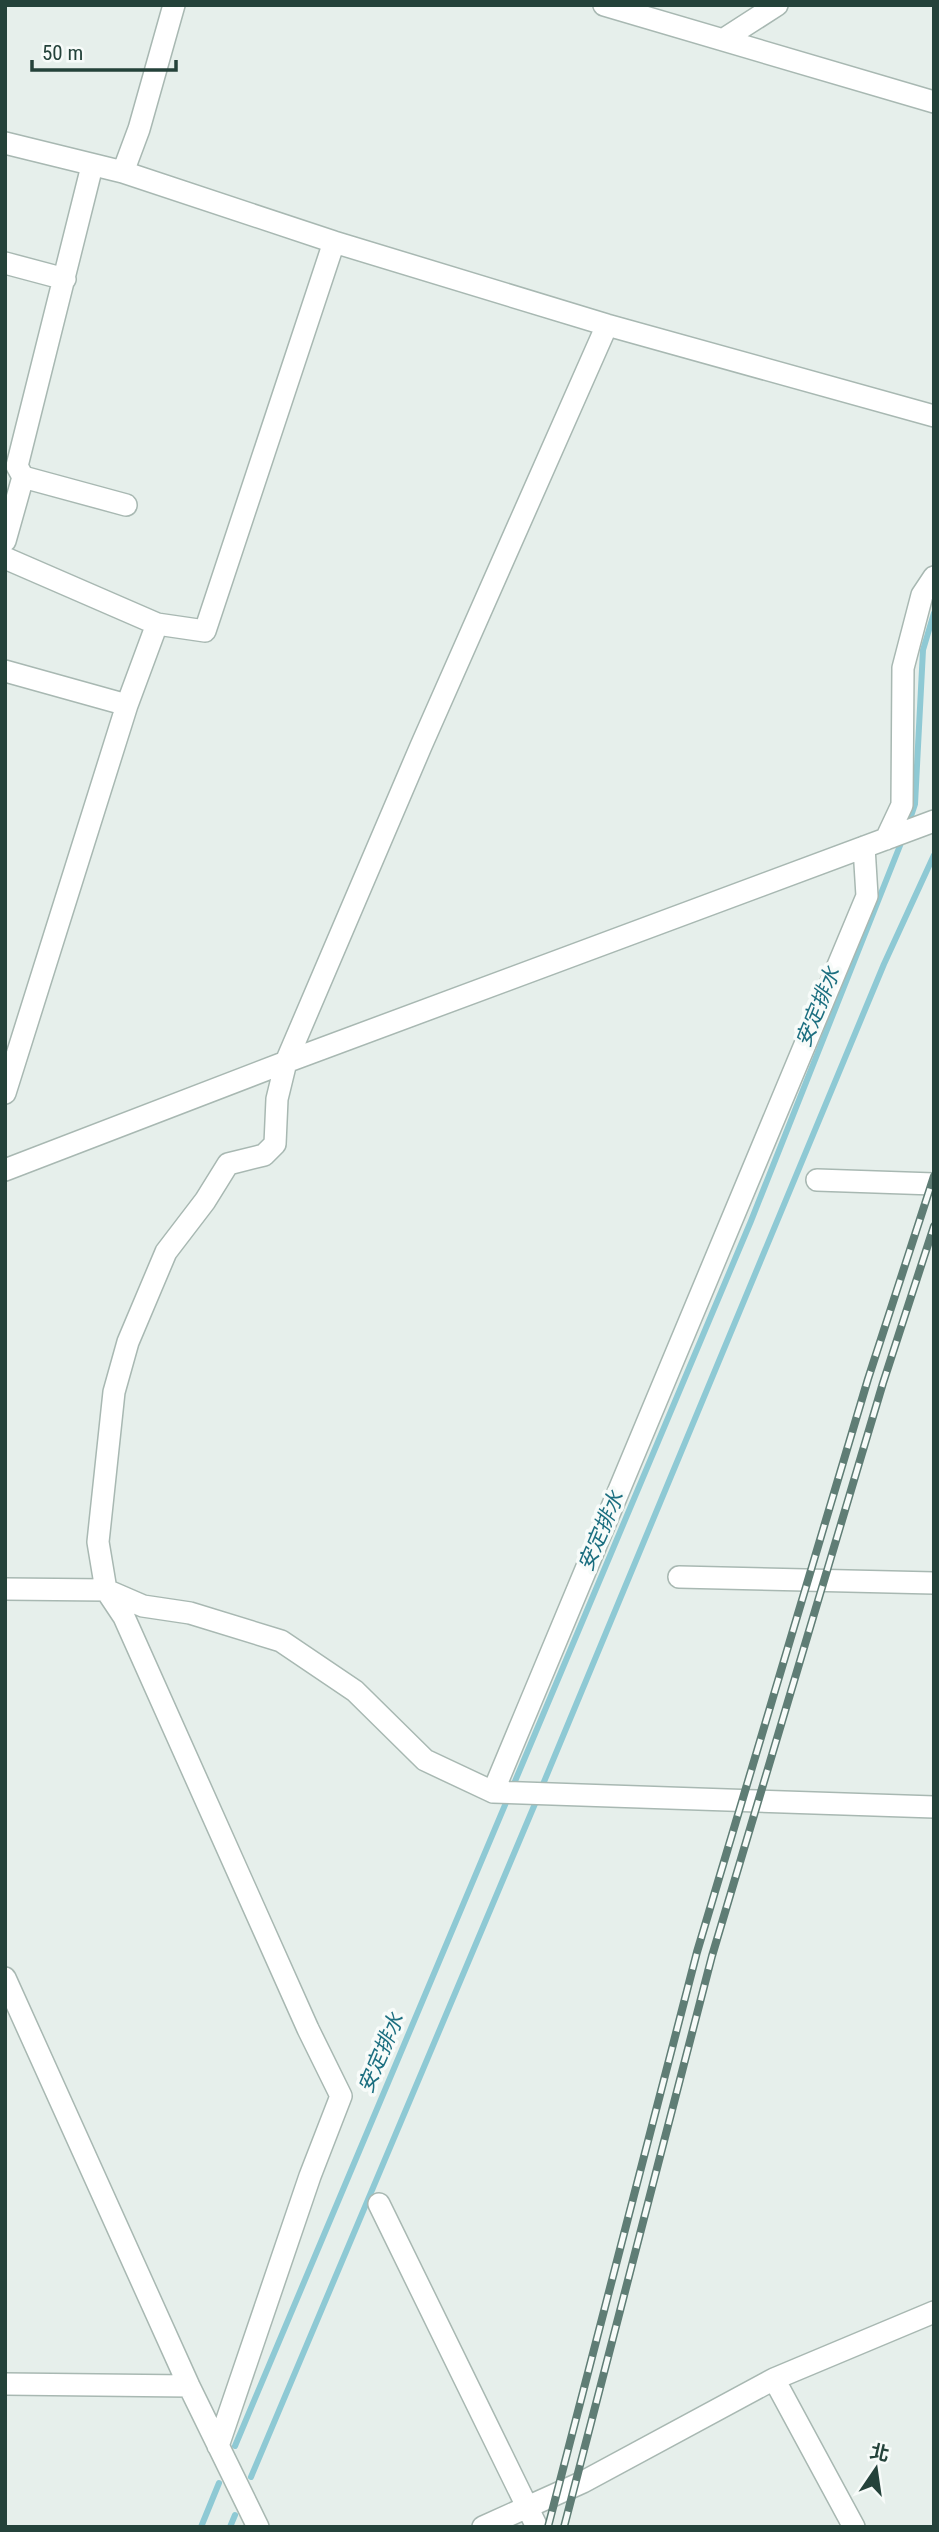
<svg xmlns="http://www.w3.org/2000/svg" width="939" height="2532" viewBox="0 0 939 2532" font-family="'Roboto Condensed','Noto Sans TC',sans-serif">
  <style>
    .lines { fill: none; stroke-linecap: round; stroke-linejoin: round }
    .stream { stroke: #8ec9d4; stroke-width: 6 }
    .minor-casing { stroke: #a8b8b2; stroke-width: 24 }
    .minor { stroke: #fff; stroke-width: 21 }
    .rail-casing { stroke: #5f7d75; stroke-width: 8 }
    .rail { stroke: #f7fbf9; stroke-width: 5; stroke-dasharray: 16; stroke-linecap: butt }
    .labels { text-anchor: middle; stroke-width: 7; stroke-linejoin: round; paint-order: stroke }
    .water-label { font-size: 21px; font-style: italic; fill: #1c6f80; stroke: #f7fbf9 }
  </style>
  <rect width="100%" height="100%" fill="#e6efeb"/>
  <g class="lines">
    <path class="stream" d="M 908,825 L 915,804 L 923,650 L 934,613
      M 541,1789 L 884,964 L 934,855
      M 235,2446 L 751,1221 L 903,838
      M 251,2477 L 537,1799
      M 201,2527 L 219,2483
      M 230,2527 L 235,2515"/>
    <g class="minor-casing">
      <path id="minor" d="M 604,5 L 934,102
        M 724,39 L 777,5
        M 5,143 L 123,172 L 334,242 L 607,325 L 934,416
        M 123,172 L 139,129 L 174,5
        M 5,263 L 65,279
        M 607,325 L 421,746 L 286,1062 L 277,1099 L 275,1144 L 264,1155 L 228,1164 L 205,1201 L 166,1252 L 128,1342 L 114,1392 L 98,1542 L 106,1590 L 143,1606 L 190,1613 L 281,1641 L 355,1691 L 425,1760 L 493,1792 L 934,1807
        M 23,477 L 126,505
        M 5,541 L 23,477 L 17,466 L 92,166
        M 5,558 L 157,624
        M 5,671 L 127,705
        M 886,839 L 902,805 L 903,668 L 922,595 L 934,577
        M 5,1093 L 127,705 L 157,624 L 205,631 L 334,242
        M 5,1170 L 286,1062 L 934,821
        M 817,1180 L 934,1184
        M 679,1577 L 934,1583
        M 5,1589 L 106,1590 L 124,1617 L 308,2029 L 341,2096 L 310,2176 L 218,2446
        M 493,1792 L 867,896 L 864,847
        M 5,1978 L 189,2386 L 258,2527
        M 379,2204 L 537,2527
        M 774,2379 L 854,2527
        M 5,2384 L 189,2386
        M 483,2527 L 583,2482 L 774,2379 L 934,2312"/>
    </g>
    <use href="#minor" class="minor"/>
    <g class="rail-casing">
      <path id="rail" d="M 548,2527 L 697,1952 L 868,1379 L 934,1176
        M 564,2527 L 712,1956 L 883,1383 L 934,1226"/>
    </g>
    <use href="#rail" class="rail"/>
  </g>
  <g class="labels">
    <g class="water-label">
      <text transform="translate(818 1007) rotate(-68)" y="7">安定排水</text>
      <text transform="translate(601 1531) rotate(-67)" y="7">安定排水</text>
      <text transform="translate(381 2053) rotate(-67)" y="7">安定排水</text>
    </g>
  </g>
  <rect width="939" height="2532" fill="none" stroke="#24423a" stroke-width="14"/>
  <g transform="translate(876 2469) rotate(13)" stroke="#f7fbf9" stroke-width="5" paint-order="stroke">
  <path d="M0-5L12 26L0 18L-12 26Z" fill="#24423a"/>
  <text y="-10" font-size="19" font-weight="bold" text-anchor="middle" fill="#24423a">北</text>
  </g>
  <path d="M32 60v10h144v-10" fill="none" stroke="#24423a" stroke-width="3.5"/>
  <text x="42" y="60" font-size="21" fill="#24423a" stroke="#f7fbf9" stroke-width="5" paint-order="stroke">50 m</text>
</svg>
